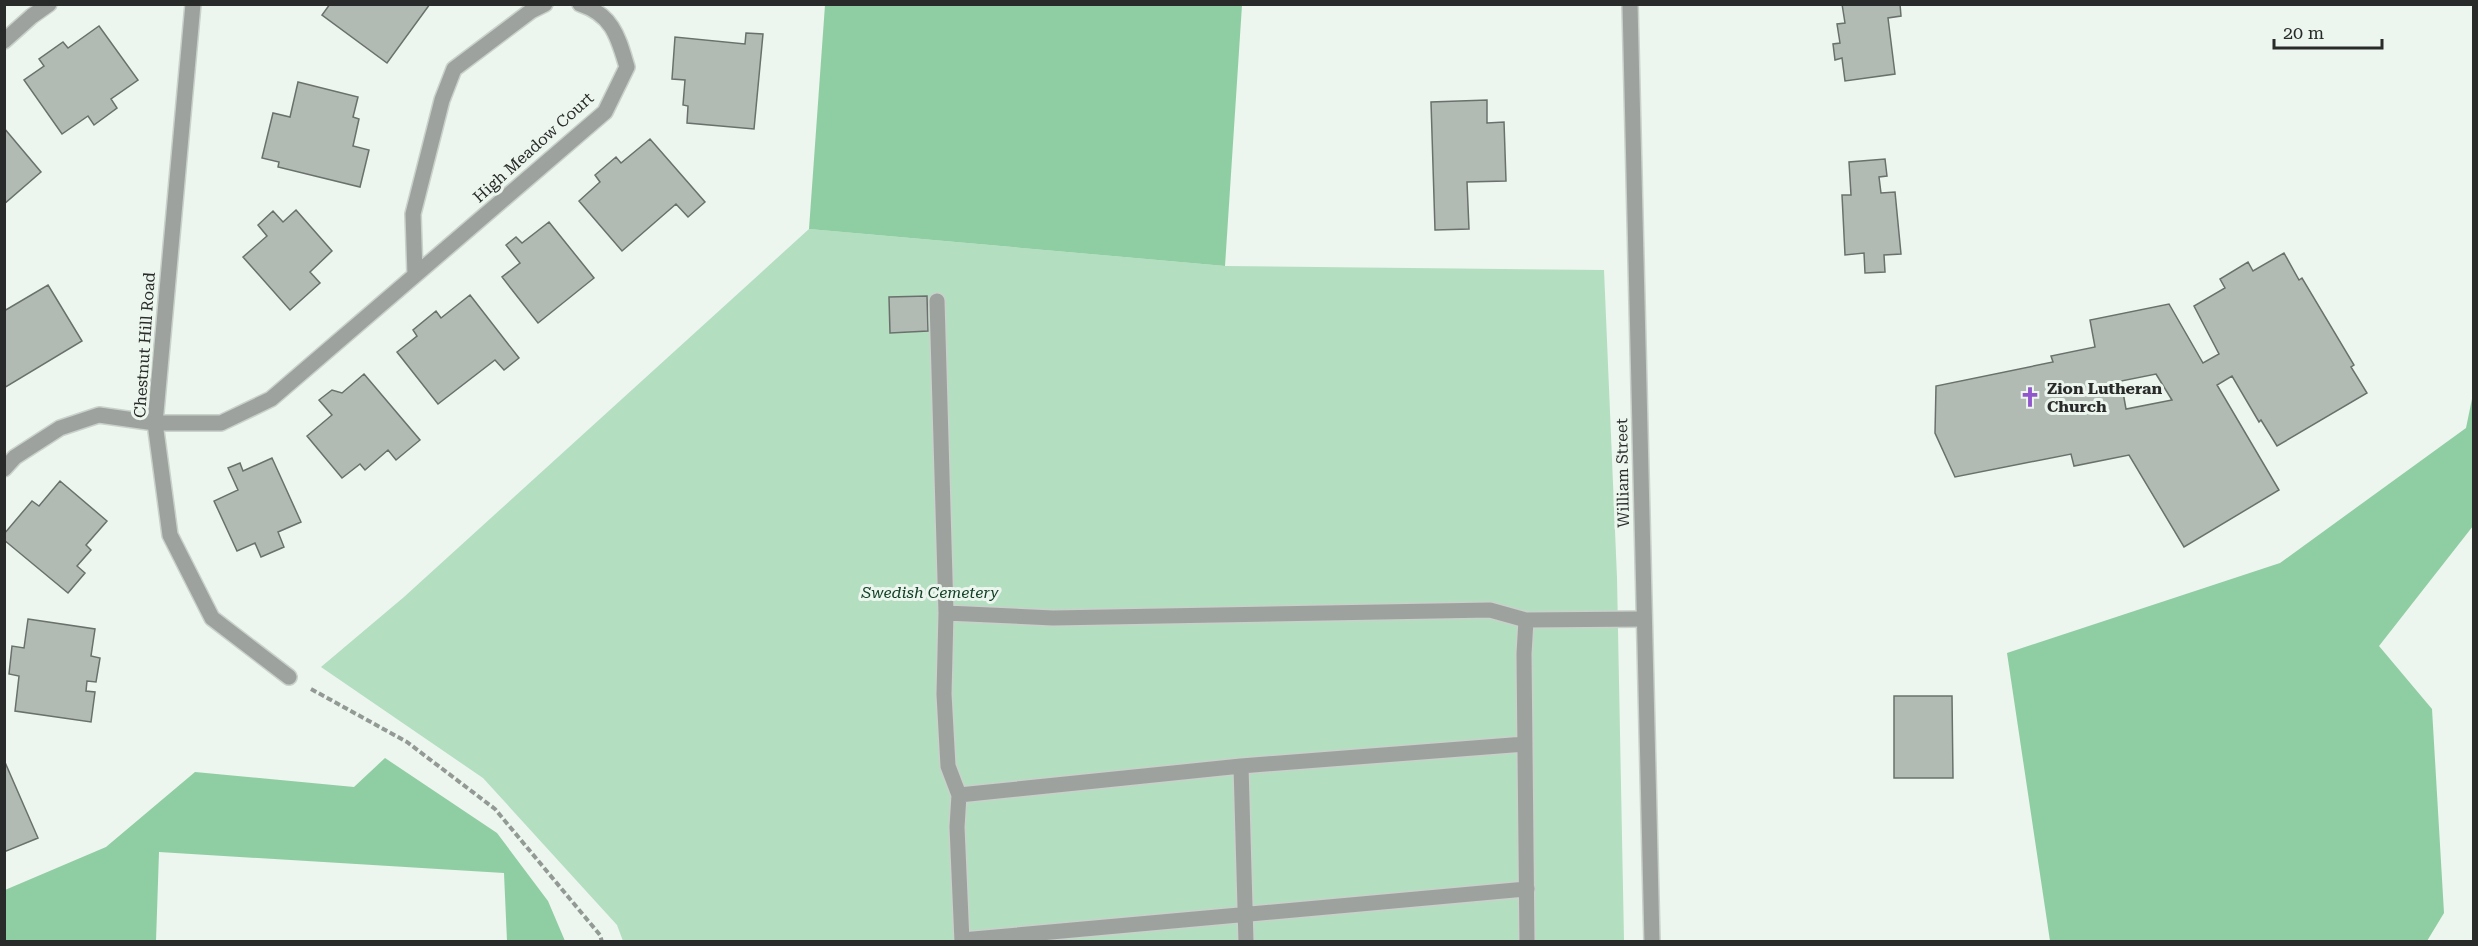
<svg xmlns="http://www.w3.org/2000/svg" width="2478" height="946" viewBox="0 0 2478 946" font-family="'Roboto Serif',serif">
  <style>
    .green { fill: #b3dec0 }
    .forest { fill: #8fcda3 }
    .building { fill: #b2bab4; stroke: #6a716c; stroke-width: 1.5; fill-rule: evenodd }
    .lines { fill: none; stroke-linecap: round; stroke-linejoin: round }
    .lane-casing { stroke: #c9d1cb; stroke-width: 18 }
    .street-casing { stroke: #c9d1cb; stroke-width: 18 }
    .path { stroke: #939995; stroke-width: 4; stroke-dasharray: 6 3; stroke-linecap: butt }
    .lane { stroke: #9ea29f; stroke-width: 15 }
    .street { stroke: #9ea29f; stroke-width: 15 }
    .labels { text-anchor: middle; stroke-width: 6; stroke-linejoin: round; paint-order: stroke }
    .street-label { font-size: 16px; fill: #282b29; stroke: #ecf5ee }
    .poi-label { font-size: 16px; font-weight: bold; fill: #282b29; stroke: #ecf5ee; text-anchor: start }
    .park-label { font-size: 16px; font-style: italic; fill: #124126; stroke: #ecf5ee }
  </style>
  <rect width="100%" height="100%" fill="#ecf5ee"/>
  <path class="green" d="M 809,229 L 1225,266 L 1604,270 L 1617,578 L 1624,941 L 623,941 L 617,925 L 483,778 L 321,667 L 404,597 Z"/>
  <path class="forest" d="M 825,5 L 1242,5 L 1225,266 L 809,229 Z
    M 2473,394 L 2473,526 L 2379,646 L 2432,709 L 2444,913 L 2427,941 L 2050,941 L 2007,653 L 2280,563 L 2466,428 Z
    M 385,758 L 497,833 L 548,901 L 565,941 L 507,941 L 504,873 L 159,852 L 156,941 L 5,941 L 5,890 L 106,847 L 195,772 L 354,787 Z"/>
  <path class="building" d="M 330,4 L 430,4 L 387,63 L 322,15 Z
    M 1842,4 L 1900,4 L 1901,16 L 1888,18 L 1895,74 L 1845,81 L 1842,58 L 1835,60 L 1833,44 L 1840,43 L 1837,24 L 1845,23 Z
    M 99,26 L 138,80 L 111,99 L 117,108 L 94,125 L 88,116 L 62,134 L 24,80 L 44,66 L 39,59 L 63,42 L 68,48 Z
    M 746,33 L 763,34 L 754,129 L 687,123 L 688,106 L 683,105 L 685,80 L 672,79 L 675,37 L 745,44 Z
    M 298,82 L 358,97 L 353,117 L 359,119 L 353,146 L 369,150 L 360,187 L 278,167 L 279,162 L 262,158 L 273,113 L 290,117 Z
    M 1487,100 L 1487,123 L 1504,122 L 1506,181 L 1467,182 L 1469,229 L 1435,230 L 1431,102 Z
    M 4,128 L 41,172 L 4,204 Z
    M 650,139 L 705,202 L 688,217 L 676,204 L 622,251 L 579,201 L 600,182 L 595,175 L 616,157 L 621,163 Z
    M 1885,159 L 1887,176 L 1879,177 L 1881,193 L 1895,192 L 1901,254 L 1884,255 L 1885,272 L 1865,273 L 1864,253 L 1845,255 L 1842,195 L 1851,195 L 1849,162 Z
    M 296,210 L 332,251 L 310,272 L 320,283 L 290,310 L 243,257 L 267,236 L 258,225 L 273,211 L 283,222 Z
    M 549,222 L 594,278 L 538,323 L 502,277 L 520,263 L 506,245 L 516,237 L 522,243 Z
    M 2284,253 L 2299,280 L 2302,278 L 2354,365 L 2351,367 L 2367,393 L 2277,446 L 2261,420 L 2259,422 L 2232,376 L 2217,385 L 2279,490 L 2184,547 L 2129,455 L 2074,466 L 2071,454 L 1955,477 L 1935,433 L 1936,386 L 2053,362 L 2051,356 L 2095,347 L 2090,320 L 2169,304 L 2203,363 L 2219,354 L 2194,306 L 2225,288 L 2220,279 L 2248,262 L 2253,271 ZM 2156,374 L 2172,400 L 2126,409 L 2121,381 Z
    M 48,285 L 82,341 L 4,388 L 4,311 Z
    M 470,295 L 519,358 L 504,370 L 495,360 L 438,404 L 397,352 L 417,336 L 413,330 L 436,311 L 441,318 Z
    M 927,296 L 928,331 L 890,333 L 889,297 Z
    M 364,374 L 420,440 L 396,460 L 388,450 L 365,470 L 360,464 L 342,478 L 307,436 L 332,415 L 319,400 L 332,390 L 342,393 Z
    M 272,458 L 301,522 L 278,532 L 284,547 L 261,557 L 255,543 L 237,551 L 214,501 L 238,490 L 228,468 L 240,463 L 243,471 Z
    M 60,481 L 107,521 L 86,545 L 91,550 L 77,566 L 85,573 L 68,593 L 4,540 L 4,534 L 32,501 L 39,506 Z
    M 28,619 L 95,629 L 91,656 L 100,658 L 96,682 L 87,681 L 86,691 L 95,692 L 91,722 L 15,711 L 19,676 L 9,674 L 12,646 L 24,648 Z
    M 1894,696 L 1952,696 L 1953,778 L 1894,778 Z
    M 4,760 L 38,838 L 4,852 Z"/>
  <g class="lines">
    <g class="lane-casing">
      <path id="lane" d="M 937,301 L 946,613 L 944,694 L 948,766 L 959,795 L 957,827 L 962,942
        M 946,613 L 1053,618 L 1490,610 L 1526,620 L 1644,619
        M 1526,620 L 1524,654 L 1527,942
        M 1241,766 L 1246,942
        M 959,795 L 1241,766 L 1525,744
        M 962,940 L 1527,889"/>
    </g>
    <g class="street-casing">
      <path id="street" d="M 193,4 L 155,423 L 170,535 L 212,618 L 289,677
        M 1630,4 L 1652,942
        M 4,41 L 32,16 L 49,4
        M 415,275 L 413,214 L 442,100 L 454,69 L 531,11 L 545,4
        M 4,469 L 15,457 L 60,428 L 99,415 L 155,423 L 221,423 L 271,399 L 605,112 L 627,67 C 618,37 613,15 580,4"/>
    </g>
    <path class="path" d="M 311,689 L 407,742 L 495,809 L 600,935 L 602,942"/>
    <use href="#lane" class="lane"/>
    <use href="#street" class="street"/>
  </g>
  <defs>
    <g id="church-bare" transform="scale(1.62)"><path d="M-1.2-6h2.4v3.5h3.3v2.4h-3.3V6h-2.4V-.1h-3.3v-2.4h3.3Z" fill="#9156cd" stroke="#ecf5ee" stroke-width="2.5" paint-order="stroke"/></g>
  </defs>
  <g fill-rule="evenodd">
    <use href="#church-bare" x="2030" y="397"/>
  </g>
  <g class="labels">
    <g class="street-label">
      <text transform="translate(533 147) rotate(-42)" y="6">High Meadow Court</text>
      <text transform="translate(144 345) rotate(-86)" y="6">Chestnut Hill Road</text>
      <text transform="translate(1622 473) rotate(-91)" y="6">William Street</text>
    </g>
    <g class="poi-label">
      <text x="2047" y="394">Zion Lutheran<tspan x="2047" dy="18">Church</tspan></text>
    </g>
    <g class="park-label">
      <text x="930" y="598">Swedish Cemetery</text>
    </g>
  </g>
  <rect width="2478" height="946" fill="none" stroke="#282b29" stroke-width="12"/>
  <path d="M2274 39v9h108v-9" fill="none" stroke="#282b29" stroke-width="3"/>
  <text x="2283" y="39" font-size="18" fill="#282b29" stroke="#ecf5ee" stroke-width="4.5" paint-order="stroke">20 m</text>
</svg>
